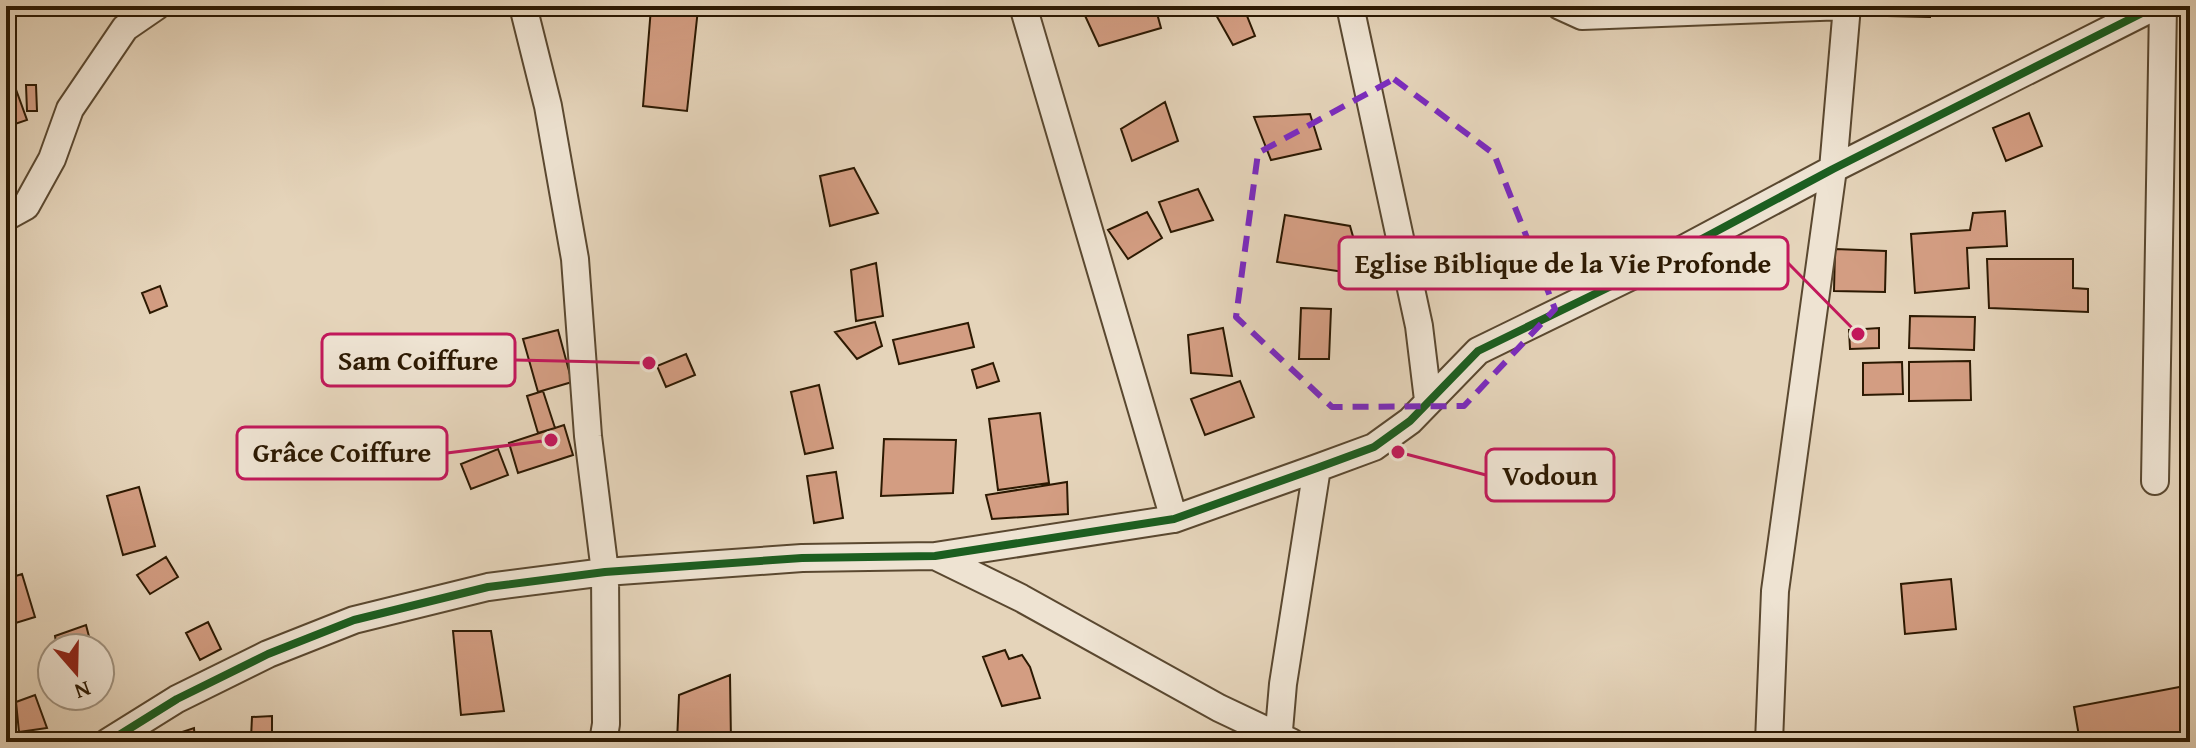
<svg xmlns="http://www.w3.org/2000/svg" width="2196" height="748" viewBox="0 0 2196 748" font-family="'Gentium Book Plus',serif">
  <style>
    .building { fill: #d39d82; stroke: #2c1902; stroke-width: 2 }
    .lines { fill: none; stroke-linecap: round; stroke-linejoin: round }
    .minor-casing { stroke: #5a4830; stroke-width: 30 }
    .minor { stroke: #eee3d2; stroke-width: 26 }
    .cycleway-casing { stroke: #eee3d2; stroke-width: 13 }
    .cycleway { stroke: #1b5e20; stroke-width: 8 }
    .marked { fill: none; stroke: #7b2cbf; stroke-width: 6; stroke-dasharray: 16 10; stroke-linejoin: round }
    .leader { fill: none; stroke: #c2185b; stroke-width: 3 }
    .callout-dot { fill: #c2185b; stroke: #eee3d2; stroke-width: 3 }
    .callout { fill: #eee3d2; stroke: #c2185b; stroke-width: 3 }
    .callout-label { font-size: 28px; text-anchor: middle; font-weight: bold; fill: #2c1902 }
  </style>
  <rect width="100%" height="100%" fill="#e5d4ba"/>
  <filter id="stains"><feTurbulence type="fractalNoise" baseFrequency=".0025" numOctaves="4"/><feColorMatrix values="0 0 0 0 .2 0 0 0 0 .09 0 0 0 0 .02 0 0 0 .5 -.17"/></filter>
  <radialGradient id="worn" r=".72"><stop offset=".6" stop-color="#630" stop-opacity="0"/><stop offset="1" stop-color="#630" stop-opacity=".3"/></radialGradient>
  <path class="building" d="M 1085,6 L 1155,6 L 1161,28 L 1099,46 L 1081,7 Z
    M 1211,6 L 1243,6 L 1255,36 L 1233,45 Z
    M 1888,6 L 1930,6 L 1930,17 L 1888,16 Z
    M 2006,6 L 2072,6 L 2072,12 L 2007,15 Z
    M 651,8 L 698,9 L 687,111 L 643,106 Z
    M 10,73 L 27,120 L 6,127 L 6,74 Z
    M 26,85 L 36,85 L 37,111 L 27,111 Z
    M 1165,102 L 1178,141 L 1132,161 L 1121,129 Z
    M 2029,113 L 2042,146 L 2006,161 L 1993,128 Z
    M 1310,114 L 1321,149 L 1271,160 L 1254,117 Z
    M 854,168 L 878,213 L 830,226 L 820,176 Z
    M 1198,189 L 1213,220 L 1171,232 L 1159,202 Z
    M 2005,211 L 2007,246 L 1967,248 L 1969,288 L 1915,293 L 1911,234 L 1970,230 L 1973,213 Z
    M 1147,212 L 1162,238 L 1128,259 L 1108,230 Z
    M 1285,215 L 1350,226 L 1364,275 L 1277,262 Z
    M 1835,249 L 1886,251 L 1885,292 L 1834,291 Z
    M 1987,259 L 2073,259 L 2073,288 L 2088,289 L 2088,312 L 1989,308 Z
    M 876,263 L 883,316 L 856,321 L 851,270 Z
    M 160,286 L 167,306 L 150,313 L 142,293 Z
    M 1301,308 L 1331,309 L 1329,359 L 1299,359 Z
    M 1910,316 L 1975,317 L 1974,350 L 1909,348 Z
    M 875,322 L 882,346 L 857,359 L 835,332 Z
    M 968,323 L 974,347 L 899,364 L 893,340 Z
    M 1223,328 L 1232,376 L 1191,373 L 1188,335 Z
    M 1879,328 L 1879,348 L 1850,349 L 1849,330 Z
    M 558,330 L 572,382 L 538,392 L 523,339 Z
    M 686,354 L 695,375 L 666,387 L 657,366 Z
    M 1970,361 L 1971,400 L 1909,401 L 1909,362 Z
    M 1902,362 L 1903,394 L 1863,395 L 1863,363 Z
    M 993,363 L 999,381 L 977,388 L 972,370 Z
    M 10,367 L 13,413 L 6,413 L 6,368 Z
    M 1240,381 L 1254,417 L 1205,435 L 1191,399 Z
    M 819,385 L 833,448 L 805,454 L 791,392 Z
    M 543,391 L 555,428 L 538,433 L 527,396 Z
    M 1040,413 L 1049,483 L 998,490 L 989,419 Z
    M 564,425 L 573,455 L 518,473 L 509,443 Z
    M 884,439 L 956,440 L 953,493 L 881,496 Z
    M 498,449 L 508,475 L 471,489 L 461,464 Z
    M 836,472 L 843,518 L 814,523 L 807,476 Z
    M 1067,482 L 1068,514 L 992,519 L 986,495 Z
    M 139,487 L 155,546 L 123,555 L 107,496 Z
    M 166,557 L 178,577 L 150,594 L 137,575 Z
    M 22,574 L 35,617 L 6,626 L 6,579 Z
    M 1951,579 L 1956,629 L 1905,634 L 1901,584 Z
    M 208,622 L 221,649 L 200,660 L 186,633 Z
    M 86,625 L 92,648 L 57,648 L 55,636 Z
    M 453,631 L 491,631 L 504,711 L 461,715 Z
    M 1005,650 L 1009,659 L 1022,655 L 1030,667 L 1040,698 L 1002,706 L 983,657 Z
    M 730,675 L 731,742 L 677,742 L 679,695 Z
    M 100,683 L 103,697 L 70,709 L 68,696 L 100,696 Z
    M 2190,685 L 2190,738 L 2170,742 L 2080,742 L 2074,707 Z
    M 35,695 L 47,728 L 19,732 L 16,702 Z
    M 272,716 L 272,735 L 287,737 L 286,742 L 262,742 L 263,739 L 251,738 L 252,717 Z
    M 194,728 L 195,742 L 170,742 L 170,736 Z"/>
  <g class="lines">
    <g class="minor-casing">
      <path id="minor" d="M 523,6 L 548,106 L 575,259 L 588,436 L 605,572 L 606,724 L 603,742
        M 1023,6 L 1174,519
        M 1350,6 L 1419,326 L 1428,400
        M 1560,6 L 1582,16 L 1847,6 L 1833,169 L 1775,591 L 1769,742
        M 6,217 L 26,206 L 52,159 L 70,109 L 125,28 L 157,6
        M 2155,481 L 2163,6
        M 935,556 L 1021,598 L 1219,708 L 1291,742
        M 108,742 L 177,699 L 268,654 L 354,620 L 488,587 L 605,572 L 802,558 L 935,556 L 1174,519 L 1317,468 L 1374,447 L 1410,421 L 1478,351 L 1642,271 L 1833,169 L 2156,6
        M 1278,742 L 1283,684 L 1317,468"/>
    </g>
    <use href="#minor" class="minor"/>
    <g class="cycleway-casing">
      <path id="cycleway" d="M 108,742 L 177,699 L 268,654 L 354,620 L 488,587 L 605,572 L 802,558 L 935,556 L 1174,519 L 1317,468 L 1374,447 L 1410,421 L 1478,351 L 1642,271 L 1833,169 L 2156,6"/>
    </g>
    <use href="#cycleway" class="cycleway"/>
  </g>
  <path class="marked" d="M 1394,79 L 1494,154 L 1555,309 L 1464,406 L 1332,407 L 1236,317 L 1258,153 Z"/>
  <path class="leader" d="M1858 334L1788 263M649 363L515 360M551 440L447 453M1398 452L1486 475"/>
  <g class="callout-dot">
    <circle cx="1858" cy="334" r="8"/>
    <circle cx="649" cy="363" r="8"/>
    <circle cx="551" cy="440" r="8"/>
    <circle cx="1398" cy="452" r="8"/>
  </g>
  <g class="callout">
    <rect x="1339" y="237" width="449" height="52" rx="8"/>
    <rect x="322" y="334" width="193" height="52" rx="8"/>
    <rect x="237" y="427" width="210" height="52" rx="8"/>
    <rect x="1486" y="449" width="128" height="52" rx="8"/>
  </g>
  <g class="callout-label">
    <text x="1563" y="273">Eglise Biblique de la Vie Profonde</text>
    <text x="418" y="370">Sam Coiffure</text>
    <text x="342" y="462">Grâce Coiffure</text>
    <text x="1550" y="485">Vodoun</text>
  </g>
  <rect width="2196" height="748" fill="none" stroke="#e5d4ba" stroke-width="32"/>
  <rect x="8" y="8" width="2180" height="732" fill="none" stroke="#2c1902" stroke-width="4"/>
  <rect x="16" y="16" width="2164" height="716" fill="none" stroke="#2c1902" stroke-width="2"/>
  <g transform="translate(76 672) rotate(160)"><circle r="38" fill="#eee3d2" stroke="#a0927f" stroke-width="2"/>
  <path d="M0-6L14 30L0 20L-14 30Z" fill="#8f2418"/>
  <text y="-12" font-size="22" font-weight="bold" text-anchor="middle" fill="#2c1902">N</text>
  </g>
  <rect width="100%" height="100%" filter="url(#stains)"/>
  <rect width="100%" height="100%" fill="url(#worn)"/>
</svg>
